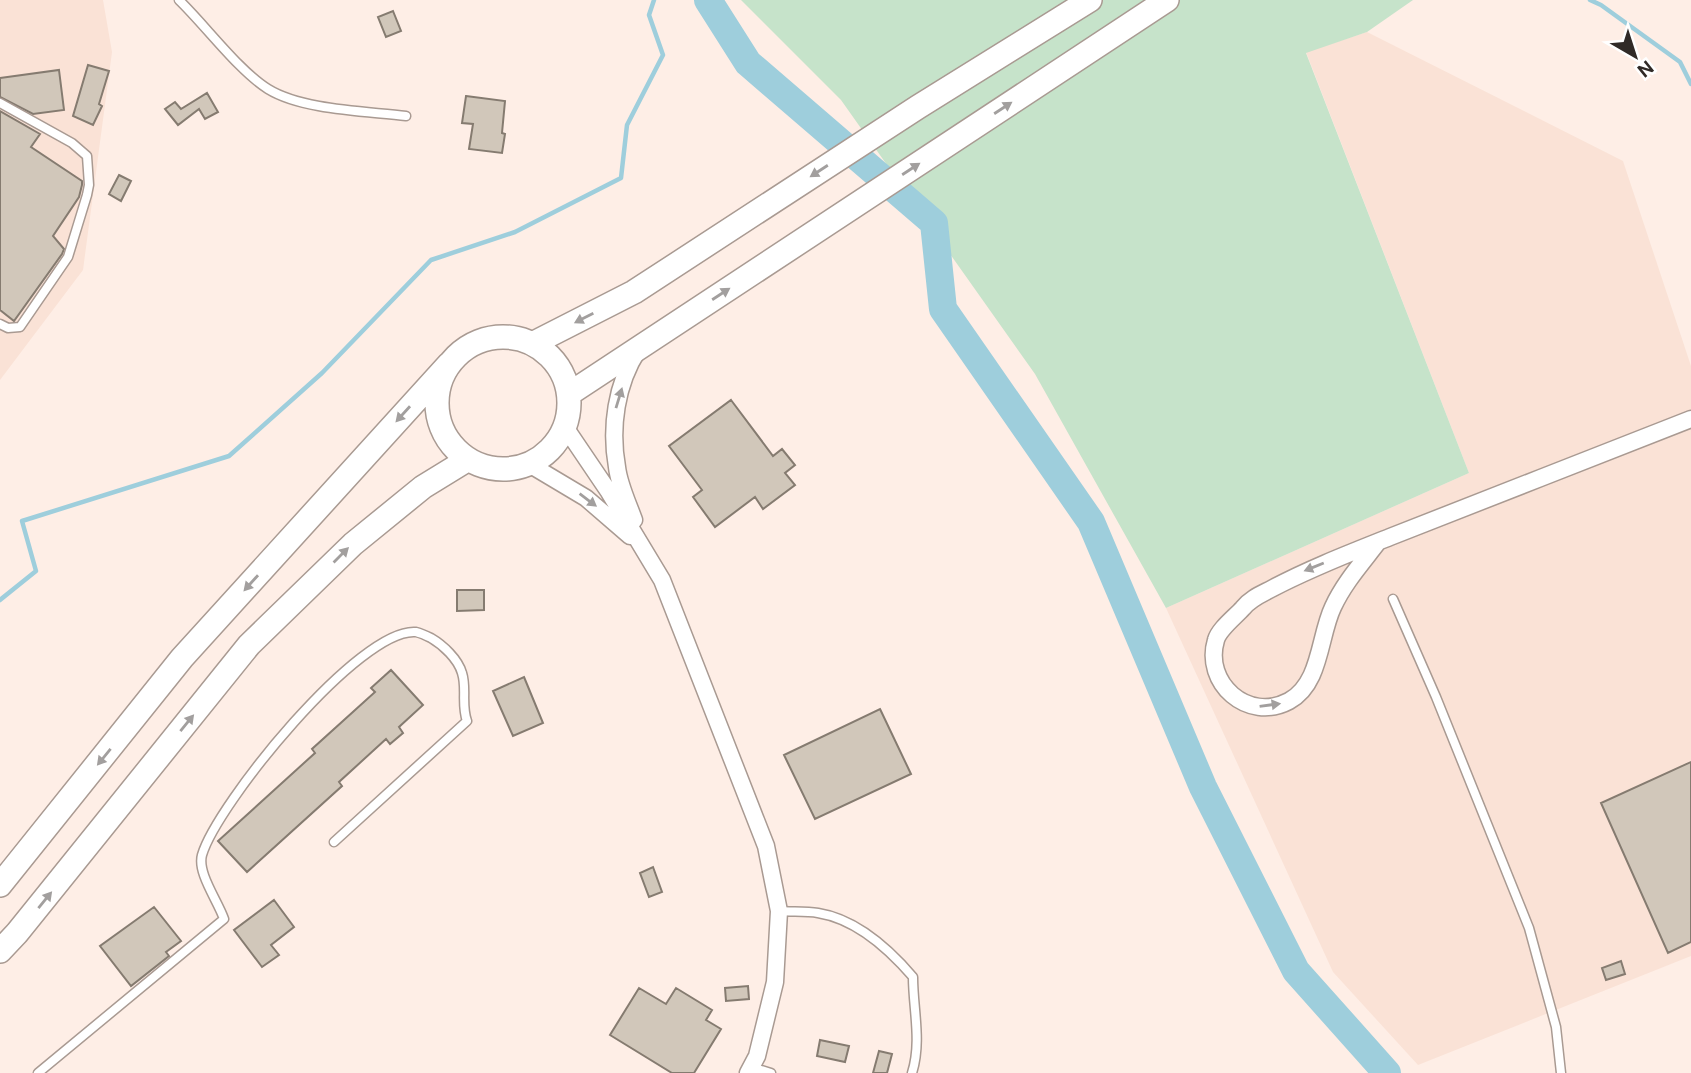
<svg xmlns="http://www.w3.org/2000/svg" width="1691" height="1073" viewBox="0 0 1691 1073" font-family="'DM Sans',sans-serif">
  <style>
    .built { fill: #fae2d6 }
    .green { fill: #c6e3ca }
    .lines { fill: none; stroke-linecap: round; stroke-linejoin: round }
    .stream { stroke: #9ecedc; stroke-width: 4.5 }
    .river { stroke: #9ecedc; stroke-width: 28 }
    .building { fill: #d1c7ba; stroke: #857b70; stroke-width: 2 }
    .lane-casing { stroke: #a99a92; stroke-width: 11 }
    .street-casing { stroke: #a99a92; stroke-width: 19 }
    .secondary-casing { stroke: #a99a92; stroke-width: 26 }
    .lane { stroke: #fff; stroke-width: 8 }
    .street { stroke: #fff; stroke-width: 16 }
    .secondary { stroke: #fff; stroke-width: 23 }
    .oneway { fill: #a29f9e }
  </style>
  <rect width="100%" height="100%" fill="#feeee6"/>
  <path class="built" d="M 0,0 L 103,0 L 112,52 L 83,270 L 0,380 Z
    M 1367,32 L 1623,161 L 1691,366 L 1691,956 L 1418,1065 L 1333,972 L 1166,608 L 1469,473 L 1306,52 Z"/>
  <path class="green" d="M 741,0 L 1413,0 L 1367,32 L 1306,53 L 1469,473 L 1166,608 L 1035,374 L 841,100 Z"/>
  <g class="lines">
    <path class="stream" d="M 1590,0 L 1601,5 L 1680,62 L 1691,84
      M 0,600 L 36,571 L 22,521 L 229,456 L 322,373 L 431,260 L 515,232 L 621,178 L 627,125 L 663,55 L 649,15 L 654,0"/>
    <path class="river" d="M 708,0 L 748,63 L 934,223 L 943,309 L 1091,522 L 1203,787 L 1296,971 L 1387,1073"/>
  </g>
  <path class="building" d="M 393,11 L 401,31 L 386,37 L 378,17 Z
    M 88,65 L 109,71 L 99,104 L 102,106 L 93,125 L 73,116 Z
    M 59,70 L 64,110 L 33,114 L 0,97 L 0,78 Z
    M 207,93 L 218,112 L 205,119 L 199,109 L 178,125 L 165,109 L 175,102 L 181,109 Z
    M 466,96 L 505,101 L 502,133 L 505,134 L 502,153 L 469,149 L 473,124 L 462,123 Z
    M 0,111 L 40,134 L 31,147 L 82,181 L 82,185 L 79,197 L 53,236 L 64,249 L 62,254 L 14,321 L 0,310 Z
    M 119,175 L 131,181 L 121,201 L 109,194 Z
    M 731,400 L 773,456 L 782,449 L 795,465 L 785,473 L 795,485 L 763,509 L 755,497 L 715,527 L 693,497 L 702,490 L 669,446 Z
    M 457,590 L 484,590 L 484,610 L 457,611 Z
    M 391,670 L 423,705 L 399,727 L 403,733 L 390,744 L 386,739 L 339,782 L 342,786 L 247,872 L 218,841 L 315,753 L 312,749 L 375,692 L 371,688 Z
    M 524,677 L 543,723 L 513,736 L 493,691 Z
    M 880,709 L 911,774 L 815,819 L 784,755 Z
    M 1691,762 L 1691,942 L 1668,953 L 1601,803 Z
    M 653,867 L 662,892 L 649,897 L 640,873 Z
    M 274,900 L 294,927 L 271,945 L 279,955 L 262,967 L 234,930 Z
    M 154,907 L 181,941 L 166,952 L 169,956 L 131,986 L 100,946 Z
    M 1621,961 L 1625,974 L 1606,980 L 1602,968 Z
    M 748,986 L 749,999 L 726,1001 L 725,988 Z
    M 639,988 L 666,1004 L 676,988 L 712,1010 L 706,1020 L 721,1029 L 694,1073 L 672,1073 L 610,1035 Z
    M 820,1040 L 849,1046 L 845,1062 L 817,1056 Z
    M 879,1051 L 892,1054 L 887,1073 L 873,1073 Z"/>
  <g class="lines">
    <g class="lane-casing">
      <path id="lane" d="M 179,0 C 205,25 239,71 268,89 C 302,110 365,111 406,116
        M 0,103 L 72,143 L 87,156 L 89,185 L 87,195 L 68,257 L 20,327 L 8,328 L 0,324
        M 1393,599 L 1436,697 L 1529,928 L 1556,1027 L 1561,1073
        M 779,911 C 792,912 806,911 818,913 C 856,919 889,949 913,977 C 913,1009 922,1041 912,1073
        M 751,1067 L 771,1073
        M 38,1073 L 224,919 C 218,901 197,873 202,855 C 217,804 360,627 416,632 C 420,633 427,636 431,638 C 443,645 458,659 462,673 C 467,688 461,705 467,721 L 334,842"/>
    </g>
    <g class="street-casing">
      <path id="street" d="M 565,427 L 609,492 L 662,580 L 766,846 L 779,911 L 775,982 L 757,1056 L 748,1073
        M 529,464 L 586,498 L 630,536
        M 634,520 C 628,503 619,485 617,467 C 610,428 616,384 638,350
        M 1378,542 C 1362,563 1344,583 1333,607 C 1319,636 1321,684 1289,701 C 1248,723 1203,683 1216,640 C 1219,629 1235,617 1243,608 C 1251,598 1262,594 1273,588 C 1311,568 1350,553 1390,537 C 1490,498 1591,458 1691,419"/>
    </g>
    <g class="secondary-casing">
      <path id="secondary" d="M437 403a66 66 0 1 1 132 0a66 66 0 1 1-132 0Z
        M 534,343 L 634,292 L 918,107 L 1090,0
        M 569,394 L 1167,0
        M 0,885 L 182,658 L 449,364
        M 0,951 L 17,933 L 249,645 L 353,544 L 423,487 L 467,460"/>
    </g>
    <use href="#lane" class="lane"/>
    <use href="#street" class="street"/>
    <use href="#secondary" class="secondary"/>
  </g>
  <defs><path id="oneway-solid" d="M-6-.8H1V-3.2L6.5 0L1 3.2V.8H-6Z" transform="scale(1.75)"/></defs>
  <g class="oneway">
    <use href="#oneway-solid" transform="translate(1003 108) rotate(-33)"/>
    <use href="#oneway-solid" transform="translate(911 169) rotate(-33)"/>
    <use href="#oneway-solid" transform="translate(819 171) rotate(147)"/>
    <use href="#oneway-solid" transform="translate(721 294) rotate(-33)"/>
    <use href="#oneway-solid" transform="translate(584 318) rotate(153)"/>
    <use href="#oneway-solid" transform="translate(619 398) rotate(-73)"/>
    <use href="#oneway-solid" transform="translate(403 414) rotate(132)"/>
    <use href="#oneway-solid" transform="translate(588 500) rotate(37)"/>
    <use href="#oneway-solid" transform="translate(341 555) rotate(-45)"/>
    <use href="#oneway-solid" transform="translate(1314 567) rotate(158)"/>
    <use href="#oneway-solid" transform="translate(251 583) rotate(132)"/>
    <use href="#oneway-solid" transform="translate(1270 705) rotate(-8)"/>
    <use href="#oneway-solid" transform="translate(187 723) rotate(-51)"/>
    <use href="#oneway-solid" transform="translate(104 757) rotate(129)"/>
    <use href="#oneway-solid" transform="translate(45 900) rotate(-51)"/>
  </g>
  <g transform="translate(1635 56) rotate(141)" stroke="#ffffff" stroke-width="5" paint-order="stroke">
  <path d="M0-5L12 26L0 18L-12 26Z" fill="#302a27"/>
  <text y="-10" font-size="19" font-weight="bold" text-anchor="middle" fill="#302a27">N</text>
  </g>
</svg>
